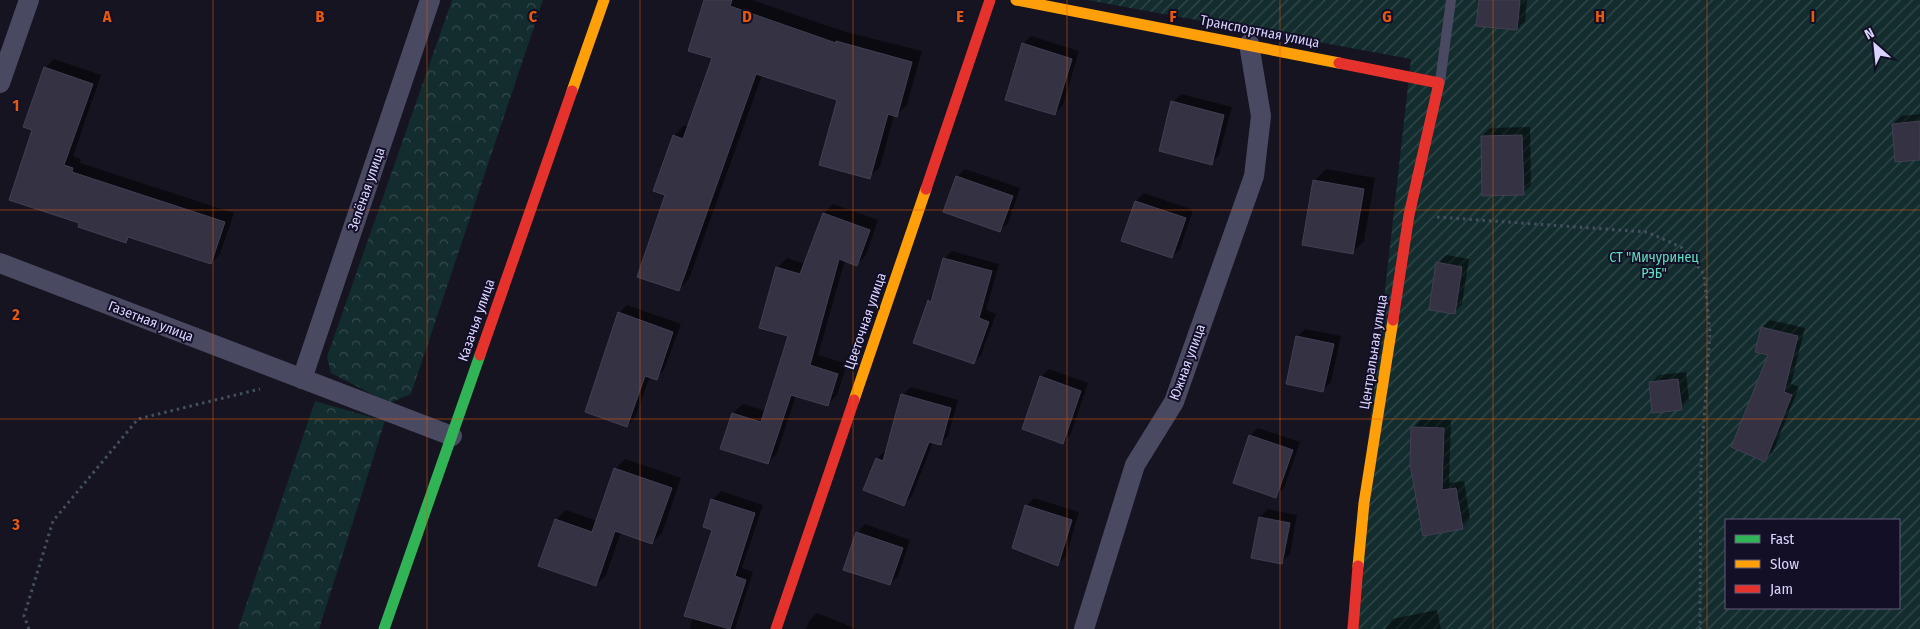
<svg xmlns="http://www.w3.org/2000/svg" width="1920" height="629" viewBox="0 0 1920 629" font-family="'Fira Sans Condensed',sans-serif">
  <style>
    .forest { fill: url(#forest-crowns) }
    .garden { fill: url(#garden-furrows); fill-rule: evenodd }
    .shadow { fill: #0007 }
    .building { fill: #343243; stroke: #433f54 }
    .lines { fill: none; stroke-linecap: round; stroke-linejoin: round }
    .path { stroke: #44505f; stroke-width: 3; stroke-dasharray: 2.5 4; stroke-linecap: butt }
    .lane { stroke: #4a4962; stroke-width: 10 }
    .street { stroke: #4a4962; stroke-width: 20 }
    .fast { stroke: #30b455; stroke-width: 11 }
    .slow { stroke: #ff9f0a; stroke-width: 11 }
    .jam { stroke: #e5322d; stroke-width: 11 }
    .grid { fill: none; stroke: #e8590c; stroke-width: 1; stroke-opacity: 0.55 }
    .labels { text-anchor: middle; stroke-width: 4; stroke-linejoin: round; paint-order: stroke }
    .street-label { font-size: 14px; fill: #d9d4ff; stroke: #130f26 }
    .park-label { font-size: 14px; fill: #5fe0c0; stroke: #130f26 }
    .grid-label { font-size: 16px; text-anchor: middle; font-weight: bold; fill: #e8590c; stroke: #130f26; stroke-width: 4; stroke-linejoin: round; paint-order: stroke }
  </style>
  <defs>
    <pattern id="forest-crowns" width="20" height="18" patternUnits="userSpaceOnUse" patternTransform="scale(1.25)"><rect width="20" height="18" fill="#132c2d"/><path d="M2 6a3 3 0 1 1 6 0M12 15a3 3 0 1 1 6 0" fill="none" stroke="#354a4c"/></pattern>
    <pattern id="garden-furrows" width="10" height="10" patternUnits="userSpaceOnUse" patternTransform="scale(1.25)"><rect width="10" height="10" fill="#132c2d"/><path d="M-1 1l2-2M0 10L10 0M9 11l2-2" fill="none" stroke="#354a4c"/></pattern>
  </defs>
  <rect width="100%" height="100%" fill="#161421"/>
  <path class="forest" d="M 452,0 L 543,0 L 411,394 L 389,403 L 331,373 L 327,357 Z
    M 315,401 L 385,421 L 319,629 L 238,629 Z"/>
  <path class="garden" d="M 1087,0 L 1920,0 L 1920,629 L 1347,629 L 1411,59 ZM 1726,520 L 1899,520 L 1899,608 L 1726,608 Z"/>
  <path class="shadow" d="M 705,0 L 752,0 L 846,32 L 922,51 L 907,105 L 896,115 L 894,115 L 880,167 L 869,177 L 838,100 L 762,75 L 689,279 L 678,290 L 667,194 L 674,136 L 684,125 L 689,127 L 713,57 Z
    M 1480,0 L 1527,0 L 1525,21 L 1517,29 Z
    M 1031,36 L 1079,51 L 1063,105 L 1055,113 L 1023,44 Z
    M 54,59 L 101,75 L 73,156 L 81,159 L 80,163 L 234,213 L 220,254 L 211,263 L 130,237 L 126,241 L 81,222 L 34,129 L 45,68 Z
    M 1181,94 L 1232,107 L 1219,155 L 1211,163 L 1173,102 Z
    M 1920,114 L 1920,159 L 1893,124 L 1901,116 Z
    M 1530,127 L 1531,185 L 1523,193 L 1482,136 L 1490,128 Z
    M 965,169 L 1020,188 L 1008,223 L 1000,231 L 957,177 Z
    M 1326,169 L 1375,178 L 1364,241 L 1353,252 L 1314,181 Z
    M 1144,193 L 1193,210 L 1180,249 L 1172,257 L 1136,201 Z
    M 833,204 L 878,220 L 866,255 L 856,265 L 845,260 L 818,355 L 847,364 L 837,395 L 827,405 L 796,395 L 777,453 L 768,463 L 722,449 L 733,413 L 743,404 L 766,411 L 790,335 L 777,268 L 787,258 L 805,264 L 824,213 Z
    M 952,251 L 999,264 L 986,310 L 996,314 L 981,355 L 973,363 L 929,301 L 934,296 L 944,259 Z
    M 1446,255 L 1469,259 L 1462,304 L 1454,312 L 1438,263 Z
    M 627,305 L 681,324 L 664,370 L 656,378 L 650,376 L 635,418 L 627,426 L 619,313 Z
    M 1770,320 L 1805,328 L 1791,384 L 1799,387 L 1773,452 L 1765,460 L 1770,354 L 1762,328 Z
    M 1305,329 L 1341,336 L 1331,382 L 1323,390 L 1297,337 Z
    M 1049,369 L 1088,383 L 1071,434 L 1063,442 L 1041,377 Z
    M 1686,372 L 1689,400 L 1681,408 L 1651,383 L 1659,375 Z
    M 911,387 L 958,400 L 948,436 L 940,444 L 933,442 L 912,496 L 904,504 L 877,459 L 885,451 L 887,452 L 903,395 Z
    M 1421,420 L 1451,420 L 1449,483 L 1464,481 L 1470,519 L 1462,528 L 1412,464 L 1413,428 Z
    M 1258,428 L 1300,442 L 1284,488 L 1276,496 L 1250,436 Z
    M 625,459 L 681,478 L 662,533 L 652,543 L 621,532 L 606,575 L 596,585 L 556,520 L 566,510 L 597,521 L 615,469 Z
    M 721,491 L 763,505 L 742,568 L 753,572 L 735,629 L 690,629 L 713,529 L 704,526 L 713,499 Z
    M 1034,498 L 1079,512 L 1066,556 L 1058,564 L 1026,506 Z
    M 1268,509 L 1297,515 L 1290,554 L 1282,562 L 1260,517 Z
    M 865,524 L 910,540 L 898,576 L 890,584 L 857,533 Z
    M 1437,610 L 1441,629 L 1385,629 L 1392,619 Z
    M 817,613 L 857,629 L 806,629 L 809,621 Z"/>
  <path class="building" d="M 704,0 L 732,0 L 730,6 L 836,43 L 836,41 L 912,62 L 897,117 L 888,114 L 870,179 L 819,165 L 837,100 L 756,74 L 679,291 L 637,277 L 665,195 L 653,191 L 673,135 L 683,139 L 712,58 L 688,51 Z
    M 1479,0 L 1520,0 L 1517,30 L 1476,26 Z
    M 1022,43 L 1072,59 L 1055,115 L 1005,100 Z
    M 44,67 L 93,84 L 64,165 L 73,168 L 72,172 L 225,222 L 211,264 L 128,237 L 126,243 L 78,227 L 79,223 L 9,200 L 32,130 L 23,127 Z
    M 1171,101 L 1224,115 L 1212,165 L 1159,151 Z
    M 1920,121 L 1920,160 L 1895,162 L 1892,124 Z
    M 1522,135 L 1524,195 L 1482,196 L 1481,136 Z
    M 956,176 L 1013,196 L 1000,232 L 943,212 Z
    M 1313,180 L 1364,189 L 1353,254 L 1302,245 Z
    M 1135,201 L 1186,218 L 1172,258 L 1121,241 Z
    M 823,213 L 870,230 L 857,266 L 839,259 L 810,365 L 838,374 L 828,406 L 791,395 L 768,464 L 720,449 L 732,413 L 761,422 L 788,336 L 759,328 L 776,267 L 800,274 Z
    M 943,258 L 992,271 L 979,318 L 989,322 L 974,364 L 913,343 L 928,300 L 931,302 Z
    M 1436,262 L 1462,267 L 1455,314 L 1429,310 Z
    M 618,312 L 673,332 L 657,380 L 645,376 L 627,427 L 585,412 Z
    M 1761,327 L 1798,336 L 1784,392 L 1792,395 L 1765,462 L 1731,447 L 1768,355 L 1755,352 Z
    M 1296,336 L 1334,344 L 1323,392 L 1286,384 Z
    M 1040,376 L 1081,391 L 1063,444 L 1022,429 Z
    M 1678,379 L 1682,410 L 1652,413 L 1649,382 Z
    M 901,394 L 951,408 L 941,445 L 929,442 L 904,506 L 863,490 L 876,458 L 883,461 Z
    M 1411,427 L 1444,428 L 1442,490 L 1456,488 L 1463,529 L 1423,536 L 1410,464 Z
    M 1249,435 L 1293,450 L 1276,498 L 1233,483 Z
    M 614,468 L 672,488 L 652,544 L 615,531 L 596,586 L 538,566 L 555,519 L 592,532 Z
    M 711,499 L 755,513 L 735,576 L 746,580 L 730,629 L 684,616 L 712,530 L 703,527 Z
    M 1025,505 L 1072,520 L 1058,566 L 1012,548 Z
    M 1259,517 L 1290,523 L 1282,564 L 1251,558 Z
    M 856,532 L 903,548 L 890,585 L 843,570 Z"/>
  <g class="lines">
    <path class="path" d="M 1437,217 L 1647,232 L 1681,247 L 1704,274 L 1710,332 L 1701,463 L 1700,629
      M 29,629 L 24,616 L 53,521 L 138,419 L 260,389"/>
    <path class="lane" d="M 1440,82 L 1451,0"/>
    <path class="street" d="M 0,83 L 29,0
      M 0,263 L 452,436
      M 302,379 L 430,0
      M 1084,629 L 1135,465 L 1174,402 L 1254,176 L 1261,116 L 1249,44"/>
    <path class="fast" d="M 384,629 L 480,355"/>
    <path class="slow" d="M 1016,0 L 1339,63
      M 572,91 L 604,0
      M 854,400 L 926,189
      M 1358,566 L 1364,503 L 1393,320"/>
    <path class="jam" d="M 1339,63 L 1439,83 L 1409,215 L 1393,320
      M 926,189 L 990,0
      M 480,355 L 572,91
      M 776,629 L 854,400
      M 1353,629 L 1358,566"/>
  </g>
  <path class="grid" d="M 213,0 L 213,629M 427,0 L 427,629M 640,0 L 640,629M 853,0 L 853,629M 1067,0 L 1067,629M 1280,0 L 1280,629M 1493,0 L 1493,629M 1707,0 L 1707,629M 0,210 L 1920,210M 0,419 L 1920,419"/>
  <g class="labels">
    <g class="street-label">
      <text transform="translate(1260 31) rotate(11)" y="5">Транспортная улица</text>
      <text transform="translate(366 189) rotate(-71)" y="5">Зелёная улица</text>
      <text transform="translate(476 320) rotate(-71)" y="5">Казачья улица</text>
      <text transform="translate(151 321) rotate(21)" y="5">Газетная улица</text>
      <text transform="translate(865 321) rotate(-71)" y="5">Цветочная улица</text>
      <text transform="translate(1373 352) rotate(-81)" y="5">Центральная улица</text>
      <text transform="translate(1187 362) rotate(-70)" y="5">Южная улица</text>
    </g>
    <g class="park-label">
      <text x="1654" y="262">СТ "Мичуринец<tspan x="1654" dy="16">РЭБ"</tspan></text>
    </g>
  </g>
  <g class="grid-label">
    <text x="107" y="22">A</text>
    <text x="320" y="22">B</text>
    <text x="533" y="22">C</text>
    <text x="747" y="22">D</text>
    <text x="960" y="22">E</text>
    <text x="1173" y="22">F</text>
    <text x="1387" y="22">G</text>
    <text x="1600" y="22">H</text>
    <text x="1813" y="22">I</text>
    <text x="16" y="111">1</text>
    <text x="16" y="320">2</text>
    <text x="16" y="530">3</text>
  </g>
  <rect x="1725" y="519" width="175" height="90" fill="#130f26" stroke="#625e7d"/>
  <rect x="1735" y="535" width="25" height="8" fill="#30b455" stroke="#625e7d"/>
  <text x="1770" y="544" font-size="15" fill="#d9d4ff">Fast</text>
  <rect x="1735" y="560" width="25" height="8" fill="#ff9f0a" stroke="#625e7d"/>
  <text x="1770" y="569" font-size="15" fill="#d9d4ff">Slow</text>
  <rect x="1735" y="585" width="25" height="8" fill="#e5322d" stroke="#625e7d"/>
  <text x="1770" y="594" font-size="15" fill="#d9d4ff">Jam</text>
  <g transform="translate(1875 45) rotate(333)" stroke="#130f26" stroke-width="4" paint-order="stroke">
  <path d="M0-4L9 19L0 12L-9 19Z" fill="#d9d4ff"/>
  <text y="-8" font-size="14" font-weight="bold" text-anchor="middle" fill="#d9d4ff">N</text>
  </g>
</svg>
